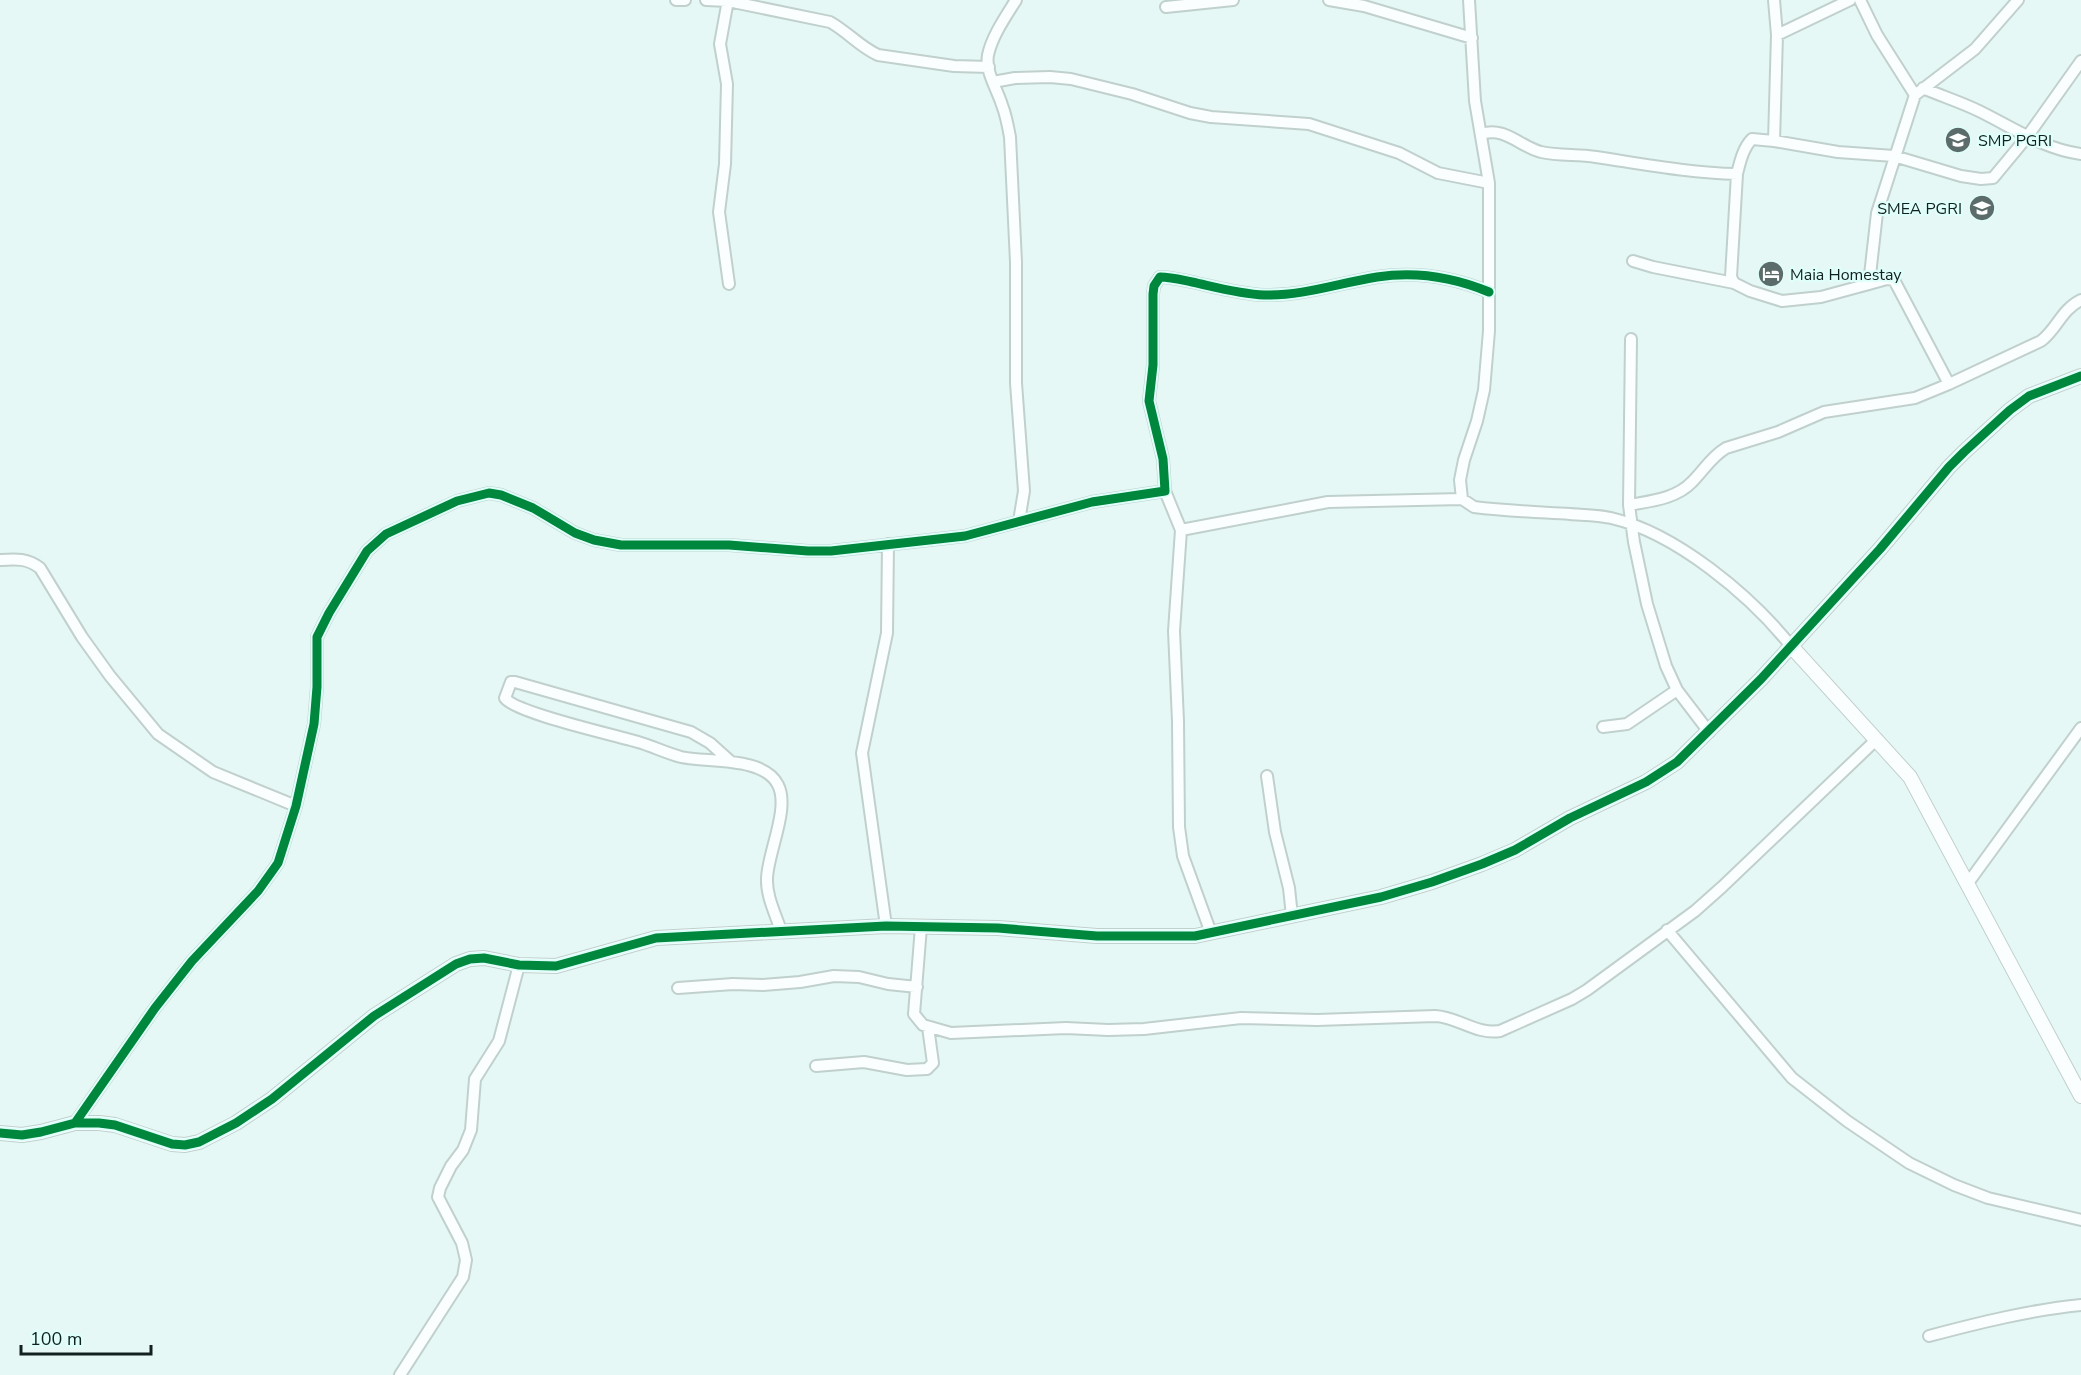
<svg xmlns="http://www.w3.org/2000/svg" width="2081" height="1375" viewBox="0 0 2081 1375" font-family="'Nunito Sans',sans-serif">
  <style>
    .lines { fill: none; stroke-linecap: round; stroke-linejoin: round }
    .minor-casing { stroke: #c0d0cd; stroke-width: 14 }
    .tertiary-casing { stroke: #c0d0cd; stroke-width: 16 }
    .minor { stroke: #fbfefe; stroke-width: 10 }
    .tertiary { stroke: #fbfefe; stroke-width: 14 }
    .cycleway-casing { stroke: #dffffb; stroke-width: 13 }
    .cycleway { stroke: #00873e; stroke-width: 9 }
    .labels { text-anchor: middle; stroke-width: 4.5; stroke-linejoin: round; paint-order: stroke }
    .poi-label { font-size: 16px; fill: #12211f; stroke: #dffffb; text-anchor: start }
  </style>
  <rect width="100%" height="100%" fill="#e6f8f5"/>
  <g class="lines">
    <g class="minor-casing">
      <path id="minor" d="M 676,0 L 685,0
        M 706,0 L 728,1 L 830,22 C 848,32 860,47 878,55 L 954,66 L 989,67
        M 728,0 L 720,44 L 727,84 L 725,164 L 719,212 L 729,284
        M 1016,0 C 1006,16 992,36 988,55 C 985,71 997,89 1002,105 C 1006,115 1008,126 1010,137 L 1016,262 L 1016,383 L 1024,491 L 1019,521
        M 1329,0 L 1364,6 L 1472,38
        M 1469,0 L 1475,101 L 1489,183 L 1489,331 L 1484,390 L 1477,421 L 1464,460 L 1460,480 L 1462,499 L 1474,507 C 1506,511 1538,512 1570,514 C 1583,515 1598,515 1611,518 C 1676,533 1750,595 1791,646
        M 1774,0 L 1777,35 L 1774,141 L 1752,139 C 1743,148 1740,162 1737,174 L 1731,277 L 1734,283 L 1750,291 L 1782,301 L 1821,297 L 1869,284 L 1877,213 L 1915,95 L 1975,49 L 2018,0
        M 1860,0 L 1877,35 L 1915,95
        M 1166,7 L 1233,0
        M 1777,35 L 1850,0
        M 993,82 L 1015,78 L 1050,77 L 1071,79 L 1132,94 L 1190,113 L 1211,117 L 1309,124 L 1399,153 L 1438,173 L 1489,183
        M 1923,88 C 1941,96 1961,102 1979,111 C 2012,127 2043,149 2081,154
        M 1482,134 C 1504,126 1521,147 1541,152 C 1559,156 1578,154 1596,157 C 1643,164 1690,173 1737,174
        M 1774,141 L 1838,152 L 1894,156 L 1961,176 L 1981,179 L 1993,178 L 2027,137 L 2081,61
        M 1633,261 L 1653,267 L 1734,283
        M 1869,284 L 1887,279 L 1894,280 L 1949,384 L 2041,341 C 2057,329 2061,310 2081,300
        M 1631,339 L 1629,505 L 1634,542 L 1647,604 L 1666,666 L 1677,690 L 1709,732
        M 1165,491 L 1181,530 L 1328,502 L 1462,499
        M 1629,505 C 1650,501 1676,499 1692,482 C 1704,470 1711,457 1726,448 L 1778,432 L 1824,412 L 1915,398 L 1949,384
        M 1181,530 L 1174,631 L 1178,721 L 1179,827 L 1183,856 L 1211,933
        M 0,560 C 16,559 27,558 40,568 L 82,637 L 110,676 L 158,734 L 213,772 L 296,806
        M 1603,727 L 1627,724 L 1677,690
        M 730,761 L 710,743 L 691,732 L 515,682 L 511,682 L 505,698 C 515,713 615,735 638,742 C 652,746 666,753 681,757 C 707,763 764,756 778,785 C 790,808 768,852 767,878 C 766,896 776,915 781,931
        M 1267,776 L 1275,832 L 1289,888 L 1292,916
        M 1968,883 L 2081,728
        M 886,926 L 862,753 L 887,633 L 888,544
        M 921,927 L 914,1014 L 923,1025 L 951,1033 L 1066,1028 L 1108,1030 L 1144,1029 L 1241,1018 L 1317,1020 L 1435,1016 C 1458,1017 1477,1035 1500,1031 L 1572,999 L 1587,990 L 1695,911 L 1722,887 L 1877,739
        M 1667,930 L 1792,1078 L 1847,1121 L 1909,1163 L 1954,1185 L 1988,1198 L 2081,1220
        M 678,988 L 733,984 L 763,985 L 800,982 L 834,976 L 859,977 L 888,984 L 917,987
        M 816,1066 L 864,1062 L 907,1070 L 927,1069 L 933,1063 L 928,1027
        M 75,1123 L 155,1008 L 192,961 L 258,891 L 278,863 L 296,806 L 314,724 L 317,687 L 317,637 L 329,613 L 367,551 L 386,534 L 457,501 L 489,493 L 501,495 L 533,508 L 575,533 L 594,540 L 621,545 L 729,545 L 808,551 L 831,551 L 965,536 L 1092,502 L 1165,491 L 1163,459 L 1149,401 L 1153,365 L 1153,294 L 1154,286 L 1160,277 C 1171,277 1182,280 1192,282 C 1215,287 1240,294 1264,295 C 1303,296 1339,283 1377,277 C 1416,271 1453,277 1489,292
        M 1929,1336 C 1978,1323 2030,1310 2081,1305
        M 400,1375 L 463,1277 L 466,1260 L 462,1243 L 438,1197 L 440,1188 L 451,1166 L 463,1150 L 471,1130 L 475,1079 L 499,1041 L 519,965"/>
    </g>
    <g class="tertiary-casing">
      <path id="tertiary" d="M 1791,646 L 1910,777 L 2081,1096
        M 0,1133 L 22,1135 L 41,1132 L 75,1123 L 99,1123 L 115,1125 L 172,1144 L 185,1145 L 199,1142 L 236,1123 L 272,1099 L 374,1016 L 456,964 L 470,959 L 484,958 L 519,965 L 556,966 L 656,938 L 886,926 L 998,928 L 1097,936 L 1195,936 L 1381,897 L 1432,882 L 1482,864 L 1515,850 L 1570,818 L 1646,782 L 1677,762 L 1761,679 L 1880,549 L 1949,467 L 1964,452 L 2010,410 L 2029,396 L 2081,376"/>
    </g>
    <use href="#minor" class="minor"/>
    <use href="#tertiary" class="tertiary"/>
    <g class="cycleway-casing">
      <path id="cycleway" d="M 75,1123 L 155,1008 L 192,961 L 258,891 L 278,863 L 296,806 L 314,724 L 317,687 L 317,637 L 329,613 L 367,551 L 386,534 L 457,501 L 489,493 L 501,495 L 533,508 L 575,533 L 594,540 L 621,545 L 729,545 L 808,551 L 831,551 L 965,536 L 1092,502 L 1165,491 L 1163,459 L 1149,401 L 1153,365 L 1153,294 L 1154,286 L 1160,277 C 1171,277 1182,280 1192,282 C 1215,287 1240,294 1264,295 C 1303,296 1339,283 1377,277 C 1416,271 1453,277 1489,292
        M 0,1133 L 22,1135 L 41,1132 L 75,1123 L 99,1123 L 115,1125 L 172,1144 L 185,1145 L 199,1142 L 236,1123 L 272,1099 L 374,1016 L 456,964 L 470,959 L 484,958 L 519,965 L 556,966 L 656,938 L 886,926 L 998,928 L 1097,936 L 1195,936 L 1381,897 L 1432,882 L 1482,864 L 1515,850 L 1570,818 L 1646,782 L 1677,762 L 1761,679 L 1880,549 L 1949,467 L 1964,452 L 2010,410 L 2029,396 L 2081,376"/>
    </g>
    <use href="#cycleway" class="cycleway"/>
  </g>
  <defs>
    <g id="school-disc" transform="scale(1.35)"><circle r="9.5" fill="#5c6c6a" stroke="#dffffb"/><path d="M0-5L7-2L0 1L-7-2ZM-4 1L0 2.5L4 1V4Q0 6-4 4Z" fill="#fff"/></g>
    <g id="hotel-disc" transform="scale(1.35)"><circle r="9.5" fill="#5c6c6a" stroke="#dffffb"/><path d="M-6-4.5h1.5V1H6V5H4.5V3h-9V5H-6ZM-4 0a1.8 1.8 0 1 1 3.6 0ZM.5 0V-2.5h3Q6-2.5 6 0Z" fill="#fff"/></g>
  </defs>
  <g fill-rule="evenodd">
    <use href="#school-disc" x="1958" y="140"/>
    <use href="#school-disc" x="1982" y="208"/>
    <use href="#hotel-disc" x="1771" y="274"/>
  </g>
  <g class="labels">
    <g class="poi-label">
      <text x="1978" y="146">SMP PGRI</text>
      <text x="1962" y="214" text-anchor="end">SMEA PGRI</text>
      <text x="1790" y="280">Maia Homestay</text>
    </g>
  </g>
  <path d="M21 1345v9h130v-9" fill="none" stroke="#12211f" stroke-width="3"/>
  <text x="30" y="1345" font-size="18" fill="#12211f" stroke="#dffffb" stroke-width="4.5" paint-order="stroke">100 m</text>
</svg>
